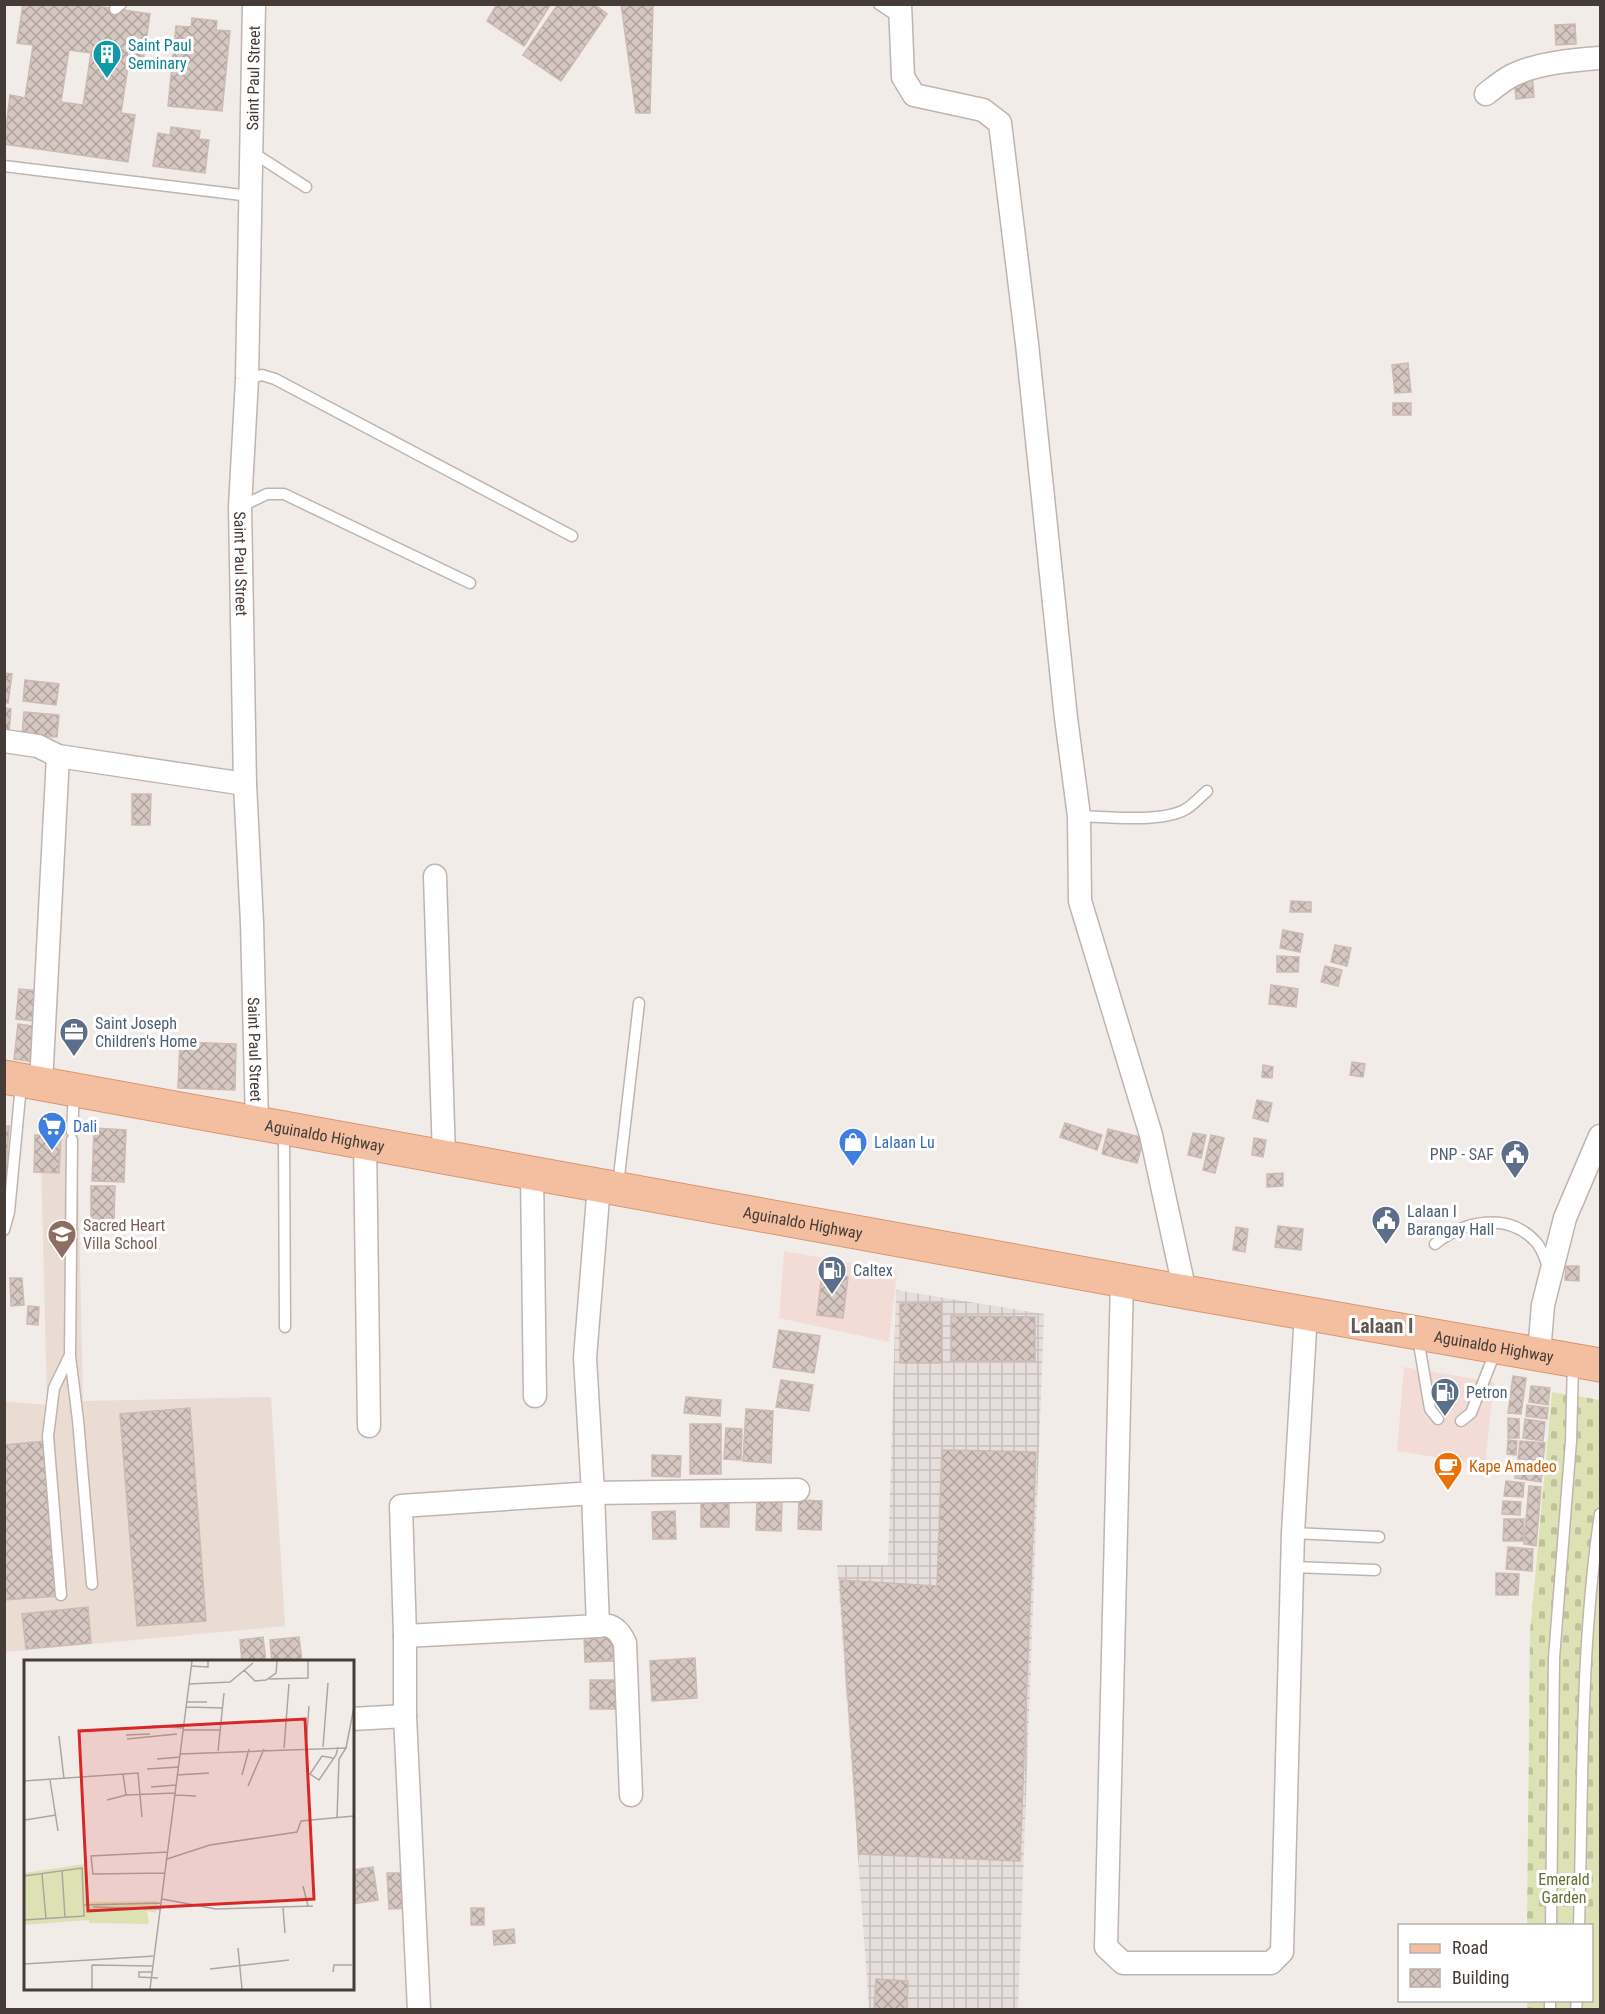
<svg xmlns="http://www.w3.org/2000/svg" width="1605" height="2014" viewBox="0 0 1605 2014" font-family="'Roboto Condensed',sans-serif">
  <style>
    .commercial { fill: #f2dcd5 }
    .industrial { fill: url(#industrial-grid) }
    .education { fill: #eadcd3 }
    .cemetery { fill: url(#cemetery-stones) }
    .building { fill: url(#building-cross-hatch); stroke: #cdbab3; stroke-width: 1.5; fill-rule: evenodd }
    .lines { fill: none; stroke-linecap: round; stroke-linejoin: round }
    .lane-casing { stroke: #c0b4af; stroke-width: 13 }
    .street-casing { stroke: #c0b4af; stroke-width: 25 }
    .primary-casing { stroke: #d79671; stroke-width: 35 }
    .lane { stroke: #fff; stroke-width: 10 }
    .street { stroke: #fff; stroke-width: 22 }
    .primary { stroke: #f4bfa0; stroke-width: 33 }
    .labels { text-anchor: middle; stroke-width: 6; stroke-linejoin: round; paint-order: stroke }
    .culture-label { font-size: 16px; fill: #0d838f; stroke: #fff; text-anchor: start }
    .street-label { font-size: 16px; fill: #453b37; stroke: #fff }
    .service-label { font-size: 16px; fill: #4e5e75; stroke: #fff; text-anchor: start }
    .shop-label { font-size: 16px; fill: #366cbe; stroke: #fff; text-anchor: start }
    .education-label { font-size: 16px; fill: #785e54; stroke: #fff; text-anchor: start }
    .food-label { font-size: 16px; fill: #c56008; stroke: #fff; text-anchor: start }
    .park-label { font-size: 16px; fill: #5f7031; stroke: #fff }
    .quarter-label { font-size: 20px; font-weight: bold; fill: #665650; stroke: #fff }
    .inset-road { fill: none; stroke: #ada5a1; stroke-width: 1.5 }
    .view { fill: #d62828; fill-opacity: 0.15; stroke: #d62828; stroke-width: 3 }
    .inset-edge { fill: none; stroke: #453b37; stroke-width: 3 }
  </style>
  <defs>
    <pattern id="industrial-grid" width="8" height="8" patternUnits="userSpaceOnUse" patternTransform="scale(1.5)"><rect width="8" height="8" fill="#e5dedd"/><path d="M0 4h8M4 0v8" fill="none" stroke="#c6bfbe"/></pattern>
    <pattern id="cemetery-stones" width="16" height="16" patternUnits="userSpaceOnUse" patternTransform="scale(1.5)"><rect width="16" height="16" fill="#dde2b5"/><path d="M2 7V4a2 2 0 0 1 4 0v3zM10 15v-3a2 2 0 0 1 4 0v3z" fill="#bfc39c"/></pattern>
    <pattern id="building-cross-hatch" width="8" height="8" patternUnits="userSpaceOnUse" patternTransform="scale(1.5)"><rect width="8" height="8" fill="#d6c7c2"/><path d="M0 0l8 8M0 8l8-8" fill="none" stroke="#afa39e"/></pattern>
  </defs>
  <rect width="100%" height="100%" fill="#f2ece8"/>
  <path class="commercial" d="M 784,1251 L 897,1271 L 889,1342 L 779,1318 Z
    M 1404,1367 L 1494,1382 L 1485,1465 L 1397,1451 Z"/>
  <path class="industrial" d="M 896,1290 L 1044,1314 L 1018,2009 L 869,2009 L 837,1565 L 888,1565 Z"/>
  <path class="education" d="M 40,1117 L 77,1123 L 83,1401 L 271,1397 L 285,1626 L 5,1652 L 4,1401 L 47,1405 Z"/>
  <path class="cemetery" d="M 1552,1392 L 1600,1400 L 1600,2009 L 1527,2009 L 1527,2001 L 1592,2000 L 1592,1926 L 1527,1925 L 1530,1633 Z"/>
  <path class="building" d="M 23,4 L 82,4 L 150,14 L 143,62 L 129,60 L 121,113 L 135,115 L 128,162 L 4,144 L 10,95 L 25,98 L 33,45 L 17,43 ZM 69,50 L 91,53 L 83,105 L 61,102 Z
    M 497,4 L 551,4 L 524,46 L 487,21 Z
    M 558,4 L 594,4 L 607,14 L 561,81 L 523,55 Z
    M 621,4 L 653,4 L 650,113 L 636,113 Z
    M 192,18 L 217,21 L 216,30 L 230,31 L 222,111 L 168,106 L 176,26 L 191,27 Z
    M 1575,24 L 1576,44 L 1556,45 L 1555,25 Z
    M 1532,74 L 1534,97 L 1516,99 L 1514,76 Z
    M 171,127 L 200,131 L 199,139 L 209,140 L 205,173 L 153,166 L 158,133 L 170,135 Z
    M 1408,363 L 1411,392 L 1395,393 L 1392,365 Z
    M 1393,403 L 1411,403 L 1411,415 L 1393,415 Z
    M 4,673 L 12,674 L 8,703 L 4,702 Z
    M 25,680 L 59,684 L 56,705 L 23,701 Z
    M 4,708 L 11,709 L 9,731 L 4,730 Z
    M 24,712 L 59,715 L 57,737 L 22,735 Z
    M 132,794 L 151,794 L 150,825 L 132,825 Z
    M 1291,901 L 1311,902 L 1311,912 L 1290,912 Z
    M 1283,930 L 1303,934 L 1300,952 L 1280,948 Z
    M 1335,945 L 1351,948 L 1347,966 L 1331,962 Z
    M 1277,956 L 1299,957 L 1298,972 L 1277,972 Z
    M 1325,966 L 1342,970 L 1338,986 L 1321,982 Z
    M 1271,985 L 1298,989 L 1296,1007 L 1269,1004 Z
    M 19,989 L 38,991 L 34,1021 L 16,1019 Z
    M 18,1024 L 39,1027 L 35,1062 L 14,1059 Z
    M 180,1042 L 236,1044 L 235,1090 L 178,1088 Z
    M 1352,1062 L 1365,1064 L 1363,1077 L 1350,1075 Z
    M 1263,1065 L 1273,1067 L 1272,1078 L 1262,1077 Z
    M 1257,1100 L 1272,1103 L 1268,1122 L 1253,1118 Z
    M 1065,1123 L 1102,1135 L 1097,1150 L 1060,1137 Z
    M 4,1126 L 9,1126 L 4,1203 Z
    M 94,1128 L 126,1130 L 124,1182 L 92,1181 Z
    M 1108,1129 L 1144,1138 L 1137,1163 L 1102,1154 Z
    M 1193,1133 L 1206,1135 L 1201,1158 L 1188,1155 Z
    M 35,1135 L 61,1136 L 59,1173 L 34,1172 Z
    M 1211,1135 L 1224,1138 L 1215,1173 L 1203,1170 Z
    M 1254,1138 L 1266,1140 L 1263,1157 L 1252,1155 Z
    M 1283,1173 L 1283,1186 L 1267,1187 L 1267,1174 Z
    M 91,1186 L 115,1186 L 114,1220 L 91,1220 Z
    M 1278,1226 L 1303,1229 L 1301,1250 L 1275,1247 Z
    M 1236,1227 L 1248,1229 L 1245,1252 L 1233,1250 Z
    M 1566,1266 L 1579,1266 L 1579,1281 L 1565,1280 Z
    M 822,1274 L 848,1277 L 843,1318 L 817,1315 Z
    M 10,1278 L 22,1278 L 24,1305 L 11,1306 Z
    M 941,1303 L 942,1363 L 900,1363 L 900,1304 Z
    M 28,1306 L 39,1307 L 38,1325 L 27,1324 Z
    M 951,1316 L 1035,1317 L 1035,1361 L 951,1361 Z
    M 779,1330 L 820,1336 L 814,1373 L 773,1367 Z
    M 1513,1376 L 1526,1378 L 1521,1414 L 1508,1413 Z
    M 781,1380 L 813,1385 L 809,1411 L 776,1407 Z
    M 1531,1386 L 1550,1388 L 1548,1405 L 1529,1402 Z
    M 686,1397 L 721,1400 L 720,1416 L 684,1413 Z
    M 1527,1405 L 1548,1408 L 1547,1419 L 1526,1416 Z
    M 190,1408 L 206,1621 L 137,1626 L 120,1414 Z
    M 746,1409 L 773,1411 L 771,1463 L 743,1461 Z
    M 1508,1418 L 1519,1419 L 1519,1438 L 1508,1438 Z
    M 1525,1419 L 1545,1422 L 1543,1441 L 1523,1438 Z
    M 690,1424 L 721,1424 L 721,1474 L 690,1474 Z
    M 726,1428 L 742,1429 L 741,1460 L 724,1459 Z
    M 1508,1440 L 1517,1441 L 1516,1455 L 1507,1454 Z
    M 46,1441 L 58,1596 L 4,1600 L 4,1445 Z
    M 1520,1441 L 1545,1443 L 1543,1461 L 1518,1459 Z
    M 942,1450 L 1036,1452 L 1020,1861 L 859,1854 L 840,1580 L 937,1586 Z
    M 652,1455 L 681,1456 L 680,1477 L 652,1476 Z
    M 1517,1461 L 1543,1465 L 1541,1482 L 1515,1478 Z
    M 1506,1481 L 1524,1483 L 1523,1497 L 1504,1496 Z
    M 1529,1486 L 1541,1487 L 1536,1546 L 1524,1544 Z
    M 701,1498 L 729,1498 L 729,1527 L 701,1527 Z
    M 757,1500 L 782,1501 L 781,1531 L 756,1530 Z
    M 799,1500 L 822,1501 L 821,1530 L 798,1529 Z
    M 1503,1501 L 1521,1502 L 1520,1515 L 1502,1514 Z
    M 675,1511 L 676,1539 L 653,1539 L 652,1512 Z
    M 1504,1519 L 1524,1519 L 1523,1541 L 1503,1541 Z
    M 1508,1547 L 1533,1549 L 1532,1571 L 1506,1569 Z
    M 1496,1573 L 1519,1574 L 1518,1595 L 1496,1595 Z
    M 88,1607 L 91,1643 L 26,1649 L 22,1614 Z
    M 612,1634 L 613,1661 L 585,1662 L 584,1635 Z
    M 263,1637 L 266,1662 L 242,1662 L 240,1640 Z
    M 299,1637 L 302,1662 L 272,1662 L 270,1640 Z
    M 695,1658 L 697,1698 L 652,1701 L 650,1661 Z
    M 590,1680 L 620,1680 L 621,1709 L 590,1709 Z
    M 373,1867 L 378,1900 L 352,1904 L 352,1870 Z
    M 387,1873 L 411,1873 L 412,1908 L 389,1909 Z
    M 471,1908 L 484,1908 L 484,1925 L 471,1925 Z
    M 514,1929 L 515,1943 L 494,1945 L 493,1931 Z
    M 876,1979 L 908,1981 L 907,2010 L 874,2010 Z"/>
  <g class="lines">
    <g class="lane-casing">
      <path id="lane" d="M 879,4 L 900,18
        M 115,9 L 121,4
        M 252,152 L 306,187
        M 4,166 L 250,196
        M 247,379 L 262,375 L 275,379 L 572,536
        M 240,507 L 267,494 L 284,494 L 470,583
        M 1079,816 C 1107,817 1163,823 1186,809 C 1193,805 1200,797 1207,791
        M 72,1132 L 74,1093
        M 284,1133 L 285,1327
        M 72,1140 L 70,1356 L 78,1420 L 92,1584
        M 618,1185 L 639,1003
        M 4,1230 L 9,1212 L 21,1085
        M 1435,1244 C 1464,1221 1508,1211 1536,1242 C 1542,1248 1545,1259 1548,1267
        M 1418,1338 L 1430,1409 L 1438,1419
        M 1461,1421 L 1471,1413 L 1496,1350
        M 1293,1533 L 1379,1537
        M 1292,1567 L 1375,1570
        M 61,1595 L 48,1436 L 54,1388 L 69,1357
        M 1551,1926 L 1554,1658 L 1571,1441 L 1573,1362
        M 1579,1926 C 1583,1788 1580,1649 1600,1514
        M 1550,2010 L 1550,2000
        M 1576,2010 L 1577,2000"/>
    </g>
    <g class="street-casing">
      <g id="street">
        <path id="s1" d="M 254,4 L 247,379 L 240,507 L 245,784 L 252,923 L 257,1123"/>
        <path d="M 900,4 L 903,77 L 914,95 L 983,110 L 1000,123 L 1027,344 L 1066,718 L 1079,816 L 1080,901 L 1151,1135 L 1185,1292"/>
        <path d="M 1486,94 C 1495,87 1503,80 1513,75 C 1538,63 1573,60 1600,58"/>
        <path d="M 4,741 L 38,746 L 58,756 L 245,784"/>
        <path d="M 435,876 L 444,1157"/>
        <path d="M 41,1084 L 58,756"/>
        <path d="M 365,1142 L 369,1426"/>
        <path d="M 532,1174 L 535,1396"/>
        <path d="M 1122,1280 L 1106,1947 L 1123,1963 L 1271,1963 L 1282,1952 L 1293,1533 L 1306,1312"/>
        <path d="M 1539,1353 L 1543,1305 L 1565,1218 L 1600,1136"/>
        <path d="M 598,1626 C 612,1623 619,1630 625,1643 L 631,1795"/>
        <path d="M 405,1636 L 598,1626 L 593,1493 L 585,1358 L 599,1185"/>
        <path d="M 352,1719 L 405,1716"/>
        <path d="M 419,2010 L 405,1716 L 405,1636 L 401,1506 L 593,1493 L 798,1490"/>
      </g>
    </g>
    <g class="primary-casing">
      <g id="primary">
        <path id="s2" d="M 4,1077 L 1185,1292 L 1600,1365"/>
      </g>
    </g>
    <use href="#lane" class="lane"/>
    <use href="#street" class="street"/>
    <use href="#primary" class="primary"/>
  </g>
  <defs>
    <g id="building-pin" transform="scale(1.5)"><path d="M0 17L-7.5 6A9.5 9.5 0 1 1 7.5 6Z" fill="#0f9aa8" stroke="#fff"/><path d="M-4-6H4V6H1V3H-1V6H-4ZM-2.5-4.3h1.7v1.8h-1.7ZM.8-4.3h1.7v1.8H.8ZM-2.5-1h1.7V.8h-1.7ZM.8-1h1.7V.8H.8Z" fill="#fff"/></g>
    <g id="office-pin" transform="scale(1.5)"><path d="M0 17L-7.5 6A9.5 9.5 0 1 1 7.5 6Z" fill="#5c6f8a" stroke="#fff"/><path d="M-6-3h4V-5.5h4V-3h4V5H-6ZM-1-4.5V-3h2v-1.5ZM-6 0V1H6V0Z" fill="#fff"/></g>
    <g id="supermarket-pin" transform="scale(1.5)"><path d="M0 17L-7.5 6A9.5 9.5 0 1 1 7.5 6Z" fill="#3f7fe0" stroke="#fff"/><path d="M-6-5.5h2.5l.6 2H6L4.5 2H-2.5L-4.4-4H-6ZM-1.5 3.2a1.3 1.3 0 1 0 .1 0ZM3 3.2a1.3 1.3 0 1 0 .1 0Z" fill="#fff"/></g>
    <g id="shop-pin" transform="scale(1.5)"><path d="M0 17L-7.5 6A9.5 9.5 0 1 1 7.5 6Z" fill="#3f7fe0" stroke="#fff"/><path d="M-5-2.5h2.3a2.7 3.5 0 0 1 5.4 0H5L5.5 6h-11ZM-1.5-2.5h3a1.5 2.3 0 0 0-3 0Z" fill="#fff"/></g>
    <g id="civic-pin" transform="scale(1.5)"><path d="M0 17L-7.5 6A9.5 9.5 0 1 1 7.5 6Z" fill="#5c6f8a" stroke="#fff"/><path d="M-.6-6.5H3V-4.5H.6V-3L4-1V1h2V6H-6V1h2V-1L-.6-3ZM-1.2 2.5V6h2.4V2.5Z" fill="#fff"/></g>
    <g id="school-pin" transform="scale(1.5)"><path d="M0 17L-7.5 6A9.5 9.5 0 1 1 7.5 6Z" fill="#8d6e63" stroke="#fff"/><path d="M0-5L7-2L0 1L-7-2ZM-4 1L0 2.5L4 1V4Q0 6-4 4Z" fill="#fff"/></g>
    <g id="fuel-pin" transform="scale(1.5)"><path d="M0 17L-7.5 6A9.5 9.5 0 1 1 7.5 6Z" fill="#5c6f8a" stroke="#fff"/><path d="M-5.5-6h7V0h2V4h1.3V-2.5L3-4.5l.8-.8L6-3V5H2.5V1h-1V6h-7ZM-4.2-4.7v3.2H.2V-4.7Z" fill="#fff"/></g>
    <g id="cafe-pin" transform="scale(1.5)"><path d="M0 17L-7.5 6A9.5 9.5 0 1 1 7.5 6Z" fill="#e8710a" stroke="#fff"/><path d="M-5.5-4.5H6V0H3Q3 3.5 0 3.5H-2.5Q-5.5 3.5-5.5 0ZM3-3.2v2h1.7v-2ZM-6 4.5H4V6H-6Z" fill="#fff"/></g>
  </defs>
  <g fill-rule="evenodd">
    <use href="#building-pin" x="107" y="54"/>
    <use href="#office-pin" x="74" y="1032"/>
    <use href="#supermarket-pin" x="52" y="1126"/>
    <use href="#shop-pin" x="853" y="1142"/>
    <use href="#civic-pin" x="1515" y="1154"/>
    <use href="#civic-pin" x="1386" y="1220"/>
    <use href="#school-pin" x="62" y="1234"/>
    <use href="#fuel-pin" x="832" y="1270"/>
    <use href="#fuel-pin" x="1445" y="1392"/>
    <use href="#cafe-pin" x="1448" y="1466"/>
  </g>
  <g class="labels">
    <g class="culture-label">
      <text x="128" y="51">Saint Paul<tspan x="128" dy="18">Seminary</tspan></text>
    </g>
    <g class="street-label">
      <text transform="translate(253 78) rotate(-89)" y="6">Saint Paul Street</text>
      <text dy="6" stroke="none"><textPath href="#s1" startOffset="560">Saint Paul Street</textPath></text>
      <text dy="6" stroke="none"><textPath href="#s1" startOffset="1046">Saint Paul Street</textPath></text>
      <text dy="6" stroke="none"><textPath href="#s2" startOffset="326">Aguinaldo Highway</textPath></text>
      <text dy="6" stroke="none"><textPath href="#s2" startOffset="812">Aguinaldo Highway</textPath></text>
      <text dy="6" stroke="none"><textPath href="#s2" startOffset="1514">Aguinaldo Highway</textPath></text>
    </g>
    <g class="service-label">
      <text x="95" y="1029">Saint Joseph<tspan x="95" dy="18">Children's Home</tspan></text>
      <text x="1494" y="1160" text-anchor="end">PNP - SAF</text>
      <text x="1407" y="1217">Lalaan I<tspan x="1407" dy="18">Barangay Hall</tspan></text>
      <text x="853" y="1276">Caltex</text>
      <text x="1466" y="1398">Petron</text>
    </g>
    <g class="shop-label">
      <text x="73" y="1132">Dali</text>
      <text x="874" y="1148">Lalaan Lu</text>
    </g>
    <g class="education-label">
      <text x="83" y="1231">Sacred Heart<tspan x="83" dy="18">Villa School</tspan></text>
    </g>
    <g class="food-label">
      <text x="1469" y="1472">Kape Amadeo</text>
    </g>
    <g class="park-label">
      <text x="1564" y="1885">Emerald<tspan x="1564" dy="18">Garden</tspan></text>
    </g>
    <g class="quarter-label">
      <text x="1382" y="1333">Lalaan I</text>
    </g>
  </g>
  <g transform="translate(24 1660)">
    <rect width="330" height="330" fill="#f2ece8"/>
    <path d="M 61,204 L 63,242 L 134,241 L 132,253 L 123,251 L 125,264 L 65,263 L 65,260 L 0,265 L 0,213 Z" fill="#dde2b5"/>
    <path class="inset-road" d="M 167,6 L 184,7 L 184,1M 220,10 L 231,21 L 242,20 L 252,13 L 253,1M 245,19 L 284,18 L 284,1M 165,24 L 206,22 L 229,3M 163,42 L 183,42M 162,47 L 199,48M 128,66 L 160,68M 159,70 L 196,70M 102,75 L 126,74M 35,76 L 40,119M 103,79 L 153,74M 282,87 L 285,46M 299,87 L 304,23M 260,88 L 265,24M 322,88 L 330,47M 194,91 L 200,33M 156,94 L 322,88 L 315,99 L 313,158M 309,98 L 298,96 L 286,114 L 295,120 L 312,95 L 314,87M 133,99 L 156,97M 123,109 L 155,107M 99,114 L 102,135 L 151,133M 153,115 L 185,113M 218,115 L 225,89M 26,120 L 34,171M 0,121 L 114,113 L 118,157M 224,126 L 240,89M 127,127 L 152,125M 151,135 L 172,136M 83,140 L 102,135M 1,160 L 32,155M 143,199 L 186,185 L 273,172 L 277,161 L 330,156M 38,211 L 41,257M 141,213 L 69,214 L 67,196 L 144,192M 18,214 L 22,259M 0,216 L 58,208 L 60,256 L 0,260M 279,226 L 284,246M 138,239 L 192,249 L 289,246M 60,245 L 137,243M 69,247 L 137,249M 259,248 L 261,273M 330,287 L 330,314M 214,288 L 218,329M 0,304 L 131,296M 68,305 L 129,306M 68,305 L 68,329M 186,309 L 265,300M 129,312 L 115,312 L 115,317 L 134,318M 309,312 L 310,305 L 328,305M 126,329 L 168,1"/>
    <path class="view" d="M 281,59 L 290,239 L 64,251 L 55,71 Z"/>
    <rect width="330" height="330" class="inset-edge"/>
  </g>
  <rect width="1605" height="2014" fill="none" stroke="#453b37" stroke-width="12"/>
  <rect x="1398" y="1924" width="195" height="78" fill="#ffffff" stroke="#b5b1af" stroke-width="1.5"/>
  <rect x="1410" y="1944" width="30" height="9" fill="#f4bfa0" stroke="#b5b1af" stroke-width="1.5"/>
  <text x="1452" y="1954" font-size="18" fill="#453b37">Road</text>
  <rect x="1410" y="1969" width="30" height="18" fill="url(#building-cross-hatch)" stroke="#b5b1af" stroke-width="1.5"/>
  <text x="1452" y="1984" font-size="18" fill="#453b37">Building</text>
</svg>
